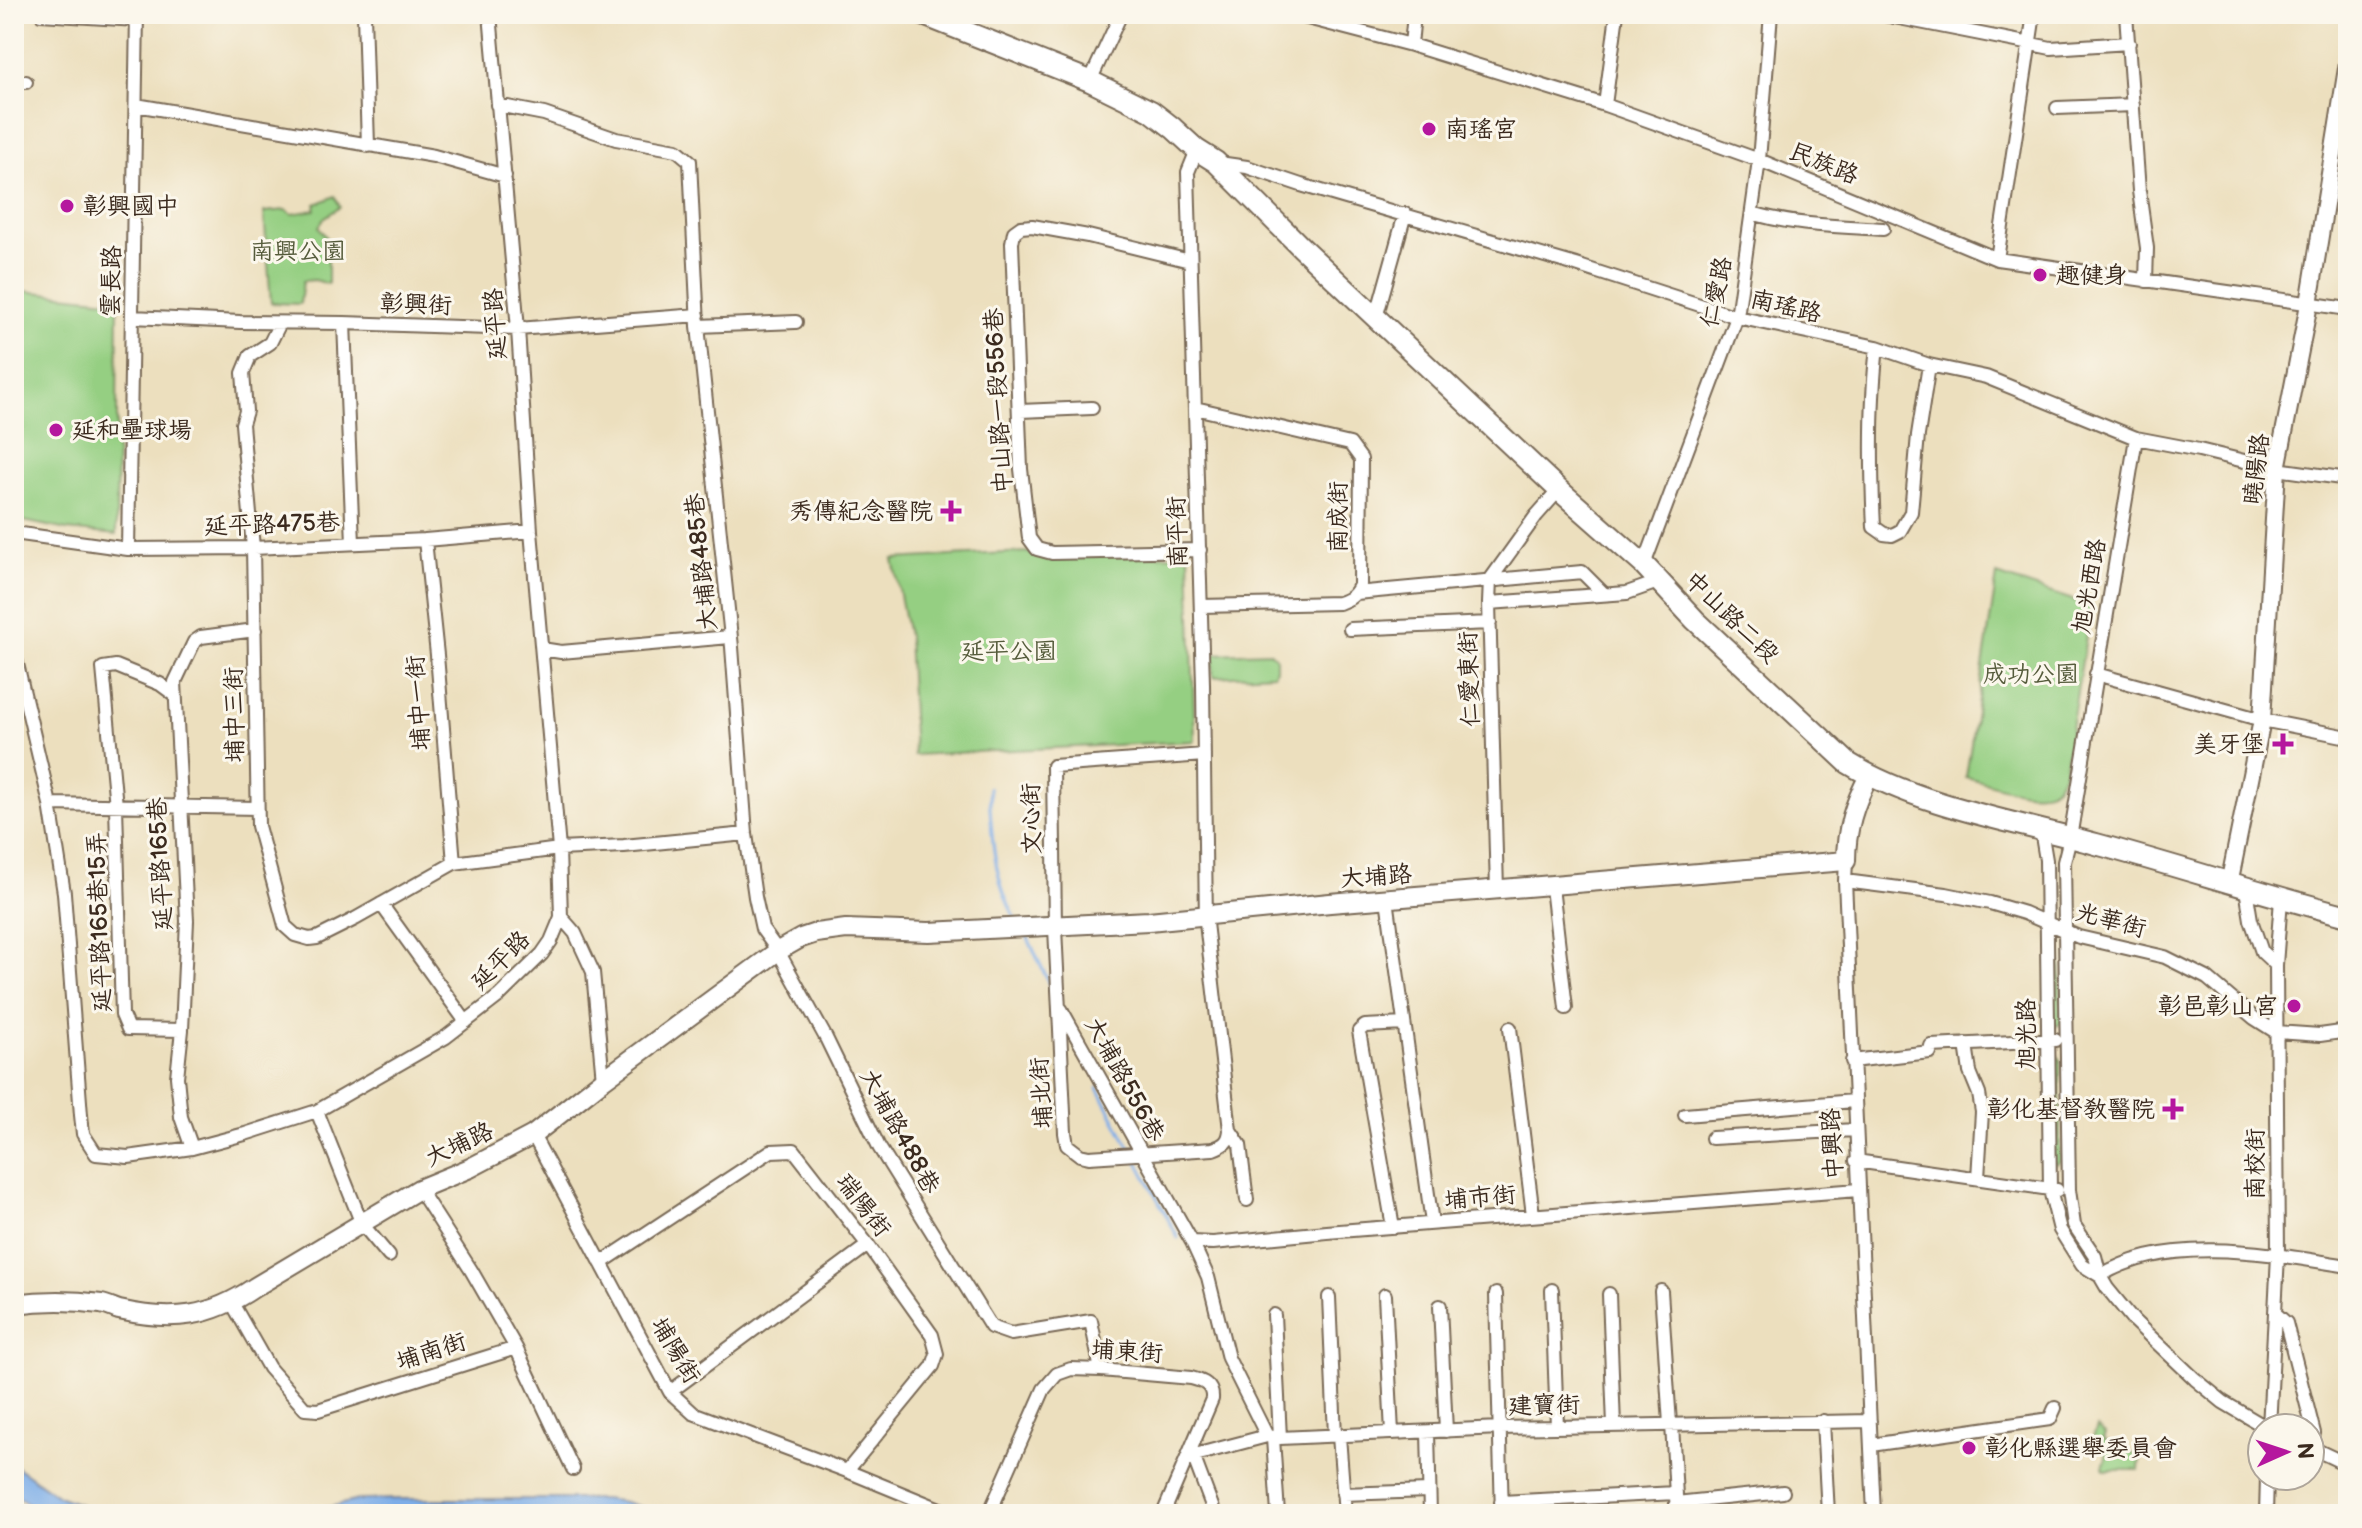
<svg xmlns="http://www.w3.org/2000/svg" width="2362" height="1528" viewBox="0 0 2362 1528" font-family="'Balsamiq Sans','LXGW WenKai TC',sans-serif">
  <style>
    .green { fill: #95cf82; stroke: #687c50; stroke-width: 2 }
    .water { fill: #7dade8; stroke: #5c6c83; stroke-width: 2 }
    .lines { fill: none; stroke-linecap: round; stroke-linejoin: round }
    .stream { stroke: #7dade8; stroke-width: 3 }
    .minor-casing { stroke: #796956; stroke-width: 16 }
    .tertiary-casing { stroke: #796956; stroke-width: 20 }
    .secondary-casing { stroke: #796956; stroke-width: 22 }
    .primary-casing { stroke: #796956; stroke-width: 24 }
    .minor { stroke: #fff; stroke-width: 12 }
    .tertiary { stroke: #fff; stroke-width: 16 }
    .secondary { stroke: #fff; stroke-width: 18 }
    .primary { stroke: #fff; stroke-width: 20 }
    .poi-dot { fill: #b5179e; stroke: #fbf7ec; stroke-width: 3 }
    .labels { text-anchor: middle; stroke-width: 6; stroke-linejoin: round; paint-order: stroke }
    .poi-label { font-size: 24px; fill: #3b2a1e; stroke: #fbf7ec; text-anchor: start }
    .street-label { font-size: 24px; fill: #3b2a1e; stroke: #fbf7ec }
    .park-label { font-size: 24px; fill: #565c3c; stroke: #fbf7ec }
  </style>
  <rect width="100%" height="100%" fill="#fbf7ec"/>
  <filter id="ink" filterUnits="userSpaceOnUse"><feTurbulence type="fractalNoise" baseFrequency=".0125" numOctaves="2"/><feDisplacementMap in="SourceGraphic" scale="16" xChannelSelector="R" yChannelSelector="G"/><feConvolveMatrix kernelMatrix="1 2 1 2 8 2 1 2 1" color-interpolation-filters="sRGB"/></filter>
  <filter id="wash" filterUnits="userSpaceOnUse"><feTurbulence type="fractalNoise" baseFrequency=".006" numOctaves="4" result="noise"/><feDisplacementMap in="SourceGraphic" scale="32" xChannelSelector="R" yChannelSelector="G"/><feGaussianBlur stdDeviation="1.8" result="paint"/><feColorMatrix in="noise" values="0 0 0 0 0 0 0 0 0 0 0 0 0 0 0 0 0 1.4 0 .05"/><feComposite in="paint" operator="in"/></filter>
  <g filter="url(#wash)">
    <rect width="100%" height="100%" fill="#ecdfbe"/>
    <path class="green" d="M 335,196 L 340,207 L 324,218 L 319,227 L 332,245 L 328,260 L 328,284 L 315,280 L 303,281 L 300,304 L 271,303 L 264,212 L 286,210 L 292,214 L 315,210 L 316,204 Z
      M 14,290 L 118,301 L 116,535 L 67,530 L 14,519 Z
      M 1027,552 L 1034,556 L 1189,555 L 1195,741 L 914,755 L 908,636 L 893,559 Z
      M 1997,575 L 2091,606 L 2064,772 C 2061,777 2059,784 2054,788 C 2036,801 1987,782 1966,777 Z
      M 1270,652 L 1276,657 L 1276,669 L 1274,674 L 1213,677 L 1213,654 Z
      M 2057,937 L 2060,939 L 2061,1023 L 2057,1026 L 2053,1023 L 2053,939 Z
      M 2054,1057 L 2058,1057 L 2060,1059 L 2060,1161 L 2056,1164 L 2053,1163 Z
      M 2097,1427 L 2105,1434 L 2103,1439 L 2140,1457 L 2139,1470 L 2105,1470 L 2103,1467 C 2106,1456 2112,1449 2097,1447 L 2093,1438 Z"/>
    <path class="water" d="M 14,1465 L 58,1496 L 105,1514 L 44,1514 L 14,1494 Z
      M 401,1499 L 604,1499 L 625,1502 L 664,1514 L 302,1514 L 358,1500 Z"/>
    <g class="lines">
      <path class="stream" d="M 989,787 C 991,831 993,881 1016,919
        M 1027,936 L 1054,994
        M 1098,1088 L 1132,1152
        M 1136,1158 L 1178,1238"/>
    </g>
  </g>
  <g filter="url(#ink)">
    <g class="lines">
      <g class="minor-casing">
        <path id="minor" d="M 41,14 L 137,20
          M 364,14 L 368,146
          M 1292,14 L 1411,45 L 1605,105 L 1759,160 L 1997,259 L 2348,309
          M 1879,14 L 2051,48 L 2129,43
          M 2126,14 L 2139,191 L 2147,248 L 2146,281
          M 1411,45 L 1414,14
          M 1090,81 L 1121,14
          M 14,82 L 26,82
          M 136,105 L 434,156 L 505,176
          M 497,105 L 544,114 L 616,139 L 677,150 L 690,161 L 698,326 L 732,647 L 746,834 L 755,897 L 762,929 L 778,951 L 826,1038 L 879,1147 L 991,1327 L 1011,1334 L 1091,1321 L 1101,1370
          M 1605,105 L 1617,14
          M 2057,108 L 2133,105
          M 1197,150 L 1188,172 L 1203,684 L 1206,923 L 1230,1130 C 1229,1142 1224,1145 1213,1149 L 1089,1157 L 1080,1155 L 1067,1145 L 1065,1133 L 1055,928 L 1053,766 L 1204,755
          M 1219,163 L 1247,167 L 1301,185 L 1576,265 L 1737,317 L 1877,347 L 1929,365 L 1986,377 L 2136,438 L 2199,450 L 2277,469 L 2348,479
          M 1752,213 C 1794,226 1839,226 1883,229
          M 1997,259 L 2034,14
          M 1190,261 L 1088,236 L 1032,226 L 1021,227 L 1014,232 L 1012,243 L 1021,469 L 1029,538 L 1037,549 L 1052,553 L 1200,550
          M 132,317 L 240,322 L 344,323 L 518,329 L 698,315
          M 1376,318 L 1405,214
          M 280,323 L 270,343 L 250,356 L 243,373 L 246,411 L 242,424 L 253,548 L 258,826 L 285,926 L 295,935 L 309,939 L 317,938 L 355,919 L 454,863 L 559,849 L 624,846 L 746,834
          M 344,323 L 353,543
          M 698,326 L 796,322
          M 1877,347 C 1870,407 1871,467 1874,527 L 1884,534 L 1892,535 L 1900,531 L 1911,512 L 1918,435 L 1929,365
          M 1195,408 L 1350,444 L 1361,459 L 1360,585 C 1355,596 1350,599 1339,603 L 1201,606
          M 1020,411 L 1092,408
          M 2136,438 L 2070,838 L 2064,862 L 2069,1190 L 2074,1225 L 2095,1256 L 2100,1276 L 2107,1288 L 2134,1321 L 2195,1379 L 2223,1402 L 2267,1428
          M 14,533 L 128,549 L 253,548 L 425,540 L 531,531
          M 425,540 L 437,655 L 454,863
          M 128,549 L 137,14
          M 1644,565 L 1737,317 L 1759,160 L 1771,14
          M 1356,593 L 1582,572 L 1604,594
          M 1489,603 L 1627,593 L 1658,582
          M 1350,629 L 1490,623
          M 542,649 L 561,652 L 730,637
          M 14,651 L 50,804 L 64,893 L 81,1115 L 83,1134 L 96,1154 L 128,1157 L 192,1148 L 245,1134 L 317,1111 L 446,1037 L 499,996 L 542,954 L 551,941 L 561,917 L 559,849 L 531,531 L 518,329 L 490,14
          M 2096,674 L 2262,720 L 2348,737
          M 175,695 L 160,684 L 116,666 L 103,668 L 116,806 L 122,1015 L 128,1029 L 182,1030
          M 50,804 L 257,808
          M 2034,830 L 2042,836 L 2046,860 L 2050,1190 L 2060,1230 L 2082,1265 L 2100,1276
          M 1846,861 L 1845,881 L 1874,1514
          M 1845,881 L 1946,894 L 1990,903 L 2024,913 L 2079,937 L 2165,957 L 2207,978 L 2254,1018 L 2276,1032 L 2320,1035 L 2348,1031
          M 1552,887 L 1566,1008
          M 2246,889 L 2251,920 L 2262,952 L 2276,965
          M 1497,890 L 1489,603 L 1490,580 L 1536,516 L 1559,490
          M 1387,899 L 1432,1223
          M 381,904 L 466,1022
          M 561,917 L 575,933 L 593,972 L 603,1080
          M 1061,1009 L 1192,1242 L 1208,1277 L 1228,1358 L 1267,1436
          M 1510,1028 L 1533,1215
          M 1966,1044 L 1970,1072 L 1979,1094 L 1982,1112 L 1978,1178
          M 1852,1061 L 1930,1052 L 1931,1046 L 2055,1040
          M 317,1111 L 362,1224 L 389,1256
          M 1685,1115 L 1854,1101
          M 1230,1130 L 1240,1145 L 1247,1200
          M 533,1135 L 670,1392 L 693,1413 L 847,1471 L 952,1514
          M 1712,1138 L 1855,1130
          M 192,1148 L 181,1117 L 177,1077 L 182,1030 L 187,921 L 175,682 L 194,642 L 201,637 L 255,630
          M 1856,1161 L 2057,1190
          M 419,1189 L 471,1270 L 516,1348 L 573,1469
          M 1393,1227 L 1359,1031 L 1365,1026 L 1404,1024
          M 1192,1242 L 1213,1243 L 1327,1232 L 1858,1190
          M 601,1263 L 771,1151 L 794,1150 L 868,1245 L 932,1335 L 937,1354 L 933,1366 L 847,1471
          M 2100,1276 C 2168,1233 2272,1254 2348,1266
          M 1552,1290 L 1557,1427
          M 1661,1291 L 1670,1424
          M 1496,1294 L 1502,1514
          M 1609,1294 L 1614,1426
          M 1385,1295 L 1392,1433
          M 1329,1297 L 1335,1436
          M 232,1303 L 269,1368 L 305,1409 L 318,1410 L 516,1348
          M 1440,1306 L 1446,1431
          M 2276,1314 L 2286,1323 L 2314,1433 L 2310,1446
          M 1274,1315 L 1280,1438
          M 670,1392 L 868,1245
          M 1823,1421 L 1828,1514
          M 1672,1424 L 1677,1514
          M 2269,1428 L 2278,1255 L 2276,965 L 2281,899
          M 1428,1432 L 1430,1514
          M 1339,1436 L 1345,1514
          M 1273,1438 L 1278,1514
          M 1871,1445 L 2050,1419 L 2055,1408
          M 2310,1447 L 2348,1465
          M 1343,1494 L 1428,1491
          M 1501,1502 L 1676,1493
          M 1676,1503 L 1783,1492
          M 989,1514 L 1044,1389 L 1057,1374 L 1071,1369 L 1101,1370 L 1191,1378 C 1203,1381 1213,1385 1212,1399 L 1163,1514
          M 1215,1514 L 1194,1458 L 1195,1455 L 1267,1436 L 1280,1438 L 1500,1428 L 1870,1421
          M 2266,1514 L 2267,1476"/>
      </g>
      <g class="tertiary-casing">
        <path id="tertiary" d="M 2229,884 L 2262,720 L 2277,469 L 2309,304 L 2348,62"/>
      </g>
      <g class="secondary-casing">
        <path id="secondary" d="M 14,1304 C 42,1300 73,1300 101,1304 C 107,1305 113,1308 119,1310 C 172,1322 210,1318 255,1287 L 419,1189 L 470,1168 L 533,1135 L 603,1080 L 778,951 L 801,938 L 816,933 L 846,929 L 929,932 L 1149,921 L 1330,903 L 1846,861 C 1846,829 1854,804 1869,776"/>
      </g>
      <g class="primary-casing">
        <path id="primary" d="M 921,14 L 1090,81 L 1151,111 L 1173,128 L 1197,150 L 1216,162 L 1302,248 L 1559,490 L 1644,565 L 1695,620 L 1848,763 C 1918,806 2017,822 2096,844 C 2181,867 2263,894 2348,916"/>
      </g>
      <use href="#minor" class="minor"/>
      <use href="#tertiary" class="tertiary"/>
      <use href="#secondary" class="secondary"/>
      <use href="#primary" class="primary"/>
    </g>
  </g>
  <g class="poi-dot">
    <circle cx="1429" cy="129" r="8"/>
    <circle cx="67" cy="206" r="8"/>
    <circle cx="2040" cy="275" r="8"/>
    <circle cx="56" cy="430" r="8"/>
    <path d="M947 499h8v8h8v8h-8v8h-8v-8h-8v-8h8z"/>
    <path d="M2279 732h8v8h8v8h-8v8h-8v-8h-8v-8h8z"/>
    <circle cx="2294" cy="1006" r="8"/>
    <path d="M2169 1097h8v8h8v8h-8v8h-8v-8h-8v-8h8z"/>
    <circle cx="1969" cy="1448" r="8"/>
  </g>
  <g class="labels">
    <g class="poi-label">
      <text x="1445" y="137">南瑤宮</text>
      <text x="83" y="214">彰興國中</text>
      <text x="2056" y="283">趣健身</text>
      <text x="72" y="438">延和壘球場</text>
      <text x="933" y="519" text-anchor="end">秀傳紀念醫院</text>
      <text x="2265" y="752" text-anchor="end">美牙堡</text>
      <text x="2278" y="1014" text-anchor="end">彰邑彰山宮</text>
      <text x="2155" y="1117" text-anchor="end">彰化基督教醫院</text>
      <text x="1985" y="1456">彰化縣選舉委員會</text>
    </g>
    <g class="street-label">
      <text transform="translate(1824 163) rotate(22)" y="8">民族路</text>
      <text transform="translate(111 281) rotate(-89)" y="8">雲長路</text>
      <text transform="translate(1716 292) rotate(-78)" y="8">仁愛路</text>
      <text transform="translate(416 304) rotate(2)" y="8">彰興街</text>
      <text transform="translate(1786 306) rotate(13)" y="8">南瑤路</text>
      <text transform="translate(495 324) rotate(-94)" y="8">延平路</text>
      <text transform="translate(998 401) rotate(-93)" y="8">中山路一段556巷</text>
      <text transform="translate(2256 469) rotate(-83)" y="8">曉陽路</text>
      <text transform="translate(1338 517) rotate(-90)" y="8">南成街</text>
      <text transform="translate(272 524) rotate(-2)" y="8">延平路475巷</text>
      <text transform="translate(1177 532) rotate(-92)" y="8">南平街</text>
      <text transform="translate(701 562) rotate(-96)" y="8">大埔路485巷</text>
      <text transform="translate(2089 586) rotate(-80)" y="8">旭光西路</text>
      <text transform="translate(1732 617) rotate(44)" y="8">中山路二段</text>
      <text transform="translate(1469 679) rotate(-92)" y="8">仁愛東街</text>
      <text transform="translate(418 703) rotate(-94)" y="8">埔中一街</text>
      <text transform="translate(234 715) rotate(-91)" y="8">埔中三街</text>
      <text transform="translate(1031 819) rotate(-91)" y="8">文心街</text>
      <text transform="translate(160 864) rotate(-93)" y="8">延平路165巷</text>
      <text transform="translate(1376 876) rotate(-4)" y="8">大埔路</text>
      <text transform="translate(2111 920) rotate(15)" y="8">光華街</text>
      <text transform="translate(99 922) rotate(-92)" y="8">延平路165巷15弄</text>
      <text transform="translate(500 960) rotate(-45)" y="8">延平路</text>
      <text transform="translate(2026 1034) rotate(-90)" y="8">旭光路</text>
      <text transform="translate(1125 1079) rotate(61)" y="8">大埔路556巷</text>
      <text transform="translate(1041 1093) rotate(-94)" y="8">埔北街</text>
      <text transform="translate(900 1131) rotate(61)" y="8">大埔路488巷</text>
      <text transform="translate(459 1144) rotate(-25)" y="8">大埔路</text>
      <text transform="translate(1832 1144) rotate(-93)" y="8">中興路</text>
      <text transform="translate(2255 1164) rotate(-90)" y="8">南校街</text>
      <text transform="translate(1480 1197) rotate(-5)" y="8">埔市街</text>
      <text transform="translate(864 1205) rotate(52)" y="8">瑞陽街</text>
      <text transform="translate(676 1350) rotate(59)" y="8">埔陽街</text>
      <text transform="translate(431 1351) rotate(-18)" y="8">埔南街</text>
      <text transform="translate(1127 1351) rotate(4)" y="8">埔東街</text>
      <text transform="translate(1544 1405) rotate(-1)" y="8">建寶街</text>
    </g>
    <g class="park-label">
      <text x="298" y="259">南興公園</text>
      <text x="1009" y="659">延平公園</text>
      <text x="2031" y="682">成功公園</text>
    </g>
  </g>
  <rect width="2362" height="1528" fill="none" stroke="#fbf7ec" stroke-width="48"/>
  <g transform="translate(2286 1452) rotate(87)"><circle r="38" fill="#fbf7ec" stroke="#aea59a" stroke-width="2"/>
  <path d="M0-6L14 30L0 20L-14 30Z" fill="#b5179e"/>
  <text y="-12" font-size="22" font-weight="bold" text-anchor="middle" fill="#3b2a1e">N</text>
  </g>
</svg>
